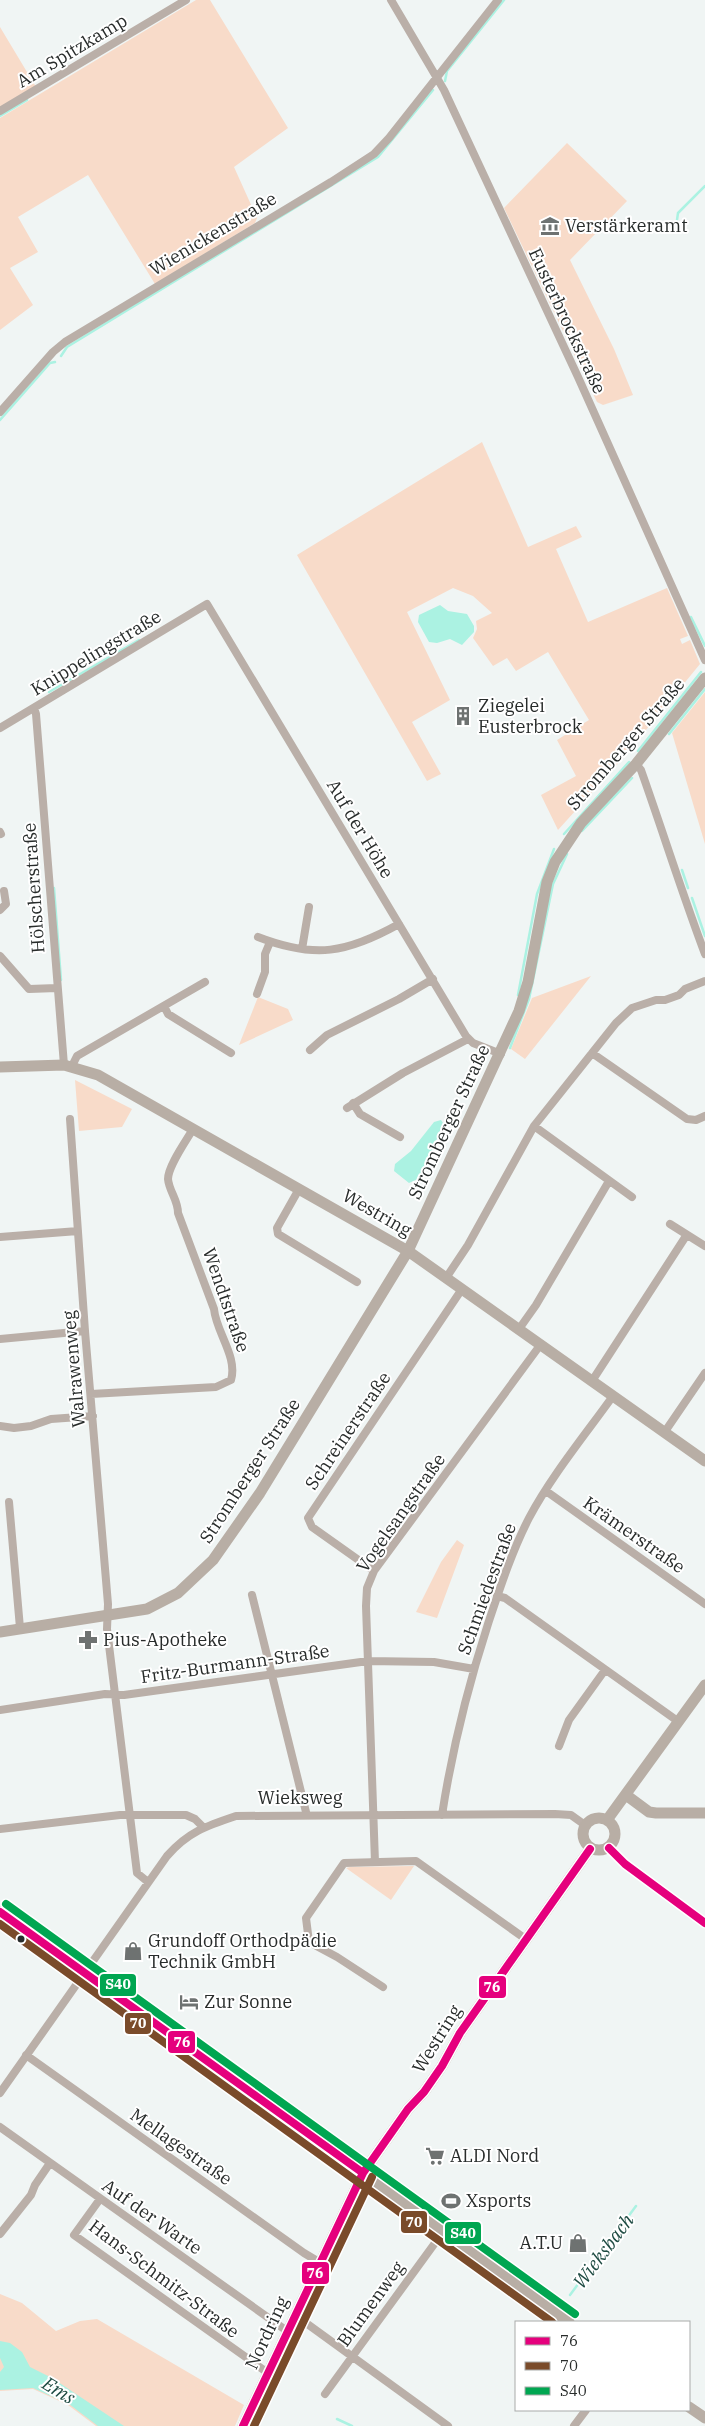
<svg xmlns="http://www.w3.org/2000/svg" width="705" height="2426" viewBox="0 0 705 2426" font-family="'IBM Plex Serif',serif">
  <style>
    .green { fill: #f8dbc9 }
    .water { fill: #abf2e2 }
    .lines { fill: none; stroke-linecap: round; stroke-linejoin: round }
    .stream { stroke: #abf2e2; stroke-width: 2.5 }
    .street { stroke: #baafa8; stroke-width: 8 }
    .secondary { stroke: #b8aea5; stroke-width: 11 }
    .bus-1-casing { stroke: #fff; stroke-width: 11 }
    .bus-2-casing { stroke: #fff; stroke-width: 11 }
    .bus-3-casing { stroke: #fff; stroke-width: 11 }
    .bus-1 { stroke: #e5007d; stroke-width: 8 }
    .bus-2 { stroke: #7a4b2a; stroke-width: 8 }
    .bus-3 { stroke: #00a651; stroke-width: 8 }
    .bus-dot { fill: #282c2b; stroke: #fff; stroke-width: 2 }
    .labels { text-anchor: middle; stroke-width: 4; stroke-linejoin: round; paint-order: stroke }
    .street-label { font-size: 18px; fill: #282c2b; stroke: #fff }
    .poi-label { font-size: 18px; fill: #282c2b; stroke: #fff; text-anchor: start }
    .water-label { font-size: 19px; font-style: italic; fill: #1f4c43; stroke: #fff }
    .line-badge { stroke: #fff; stroke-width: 2 }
    .badge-label { font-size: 14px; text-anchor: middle; font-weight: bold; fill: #fff }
  </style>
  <rect width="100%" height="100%" fill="#f0f5f4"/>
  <path class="green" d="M 196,0 L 210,0 L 288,128 L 234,167 L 257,218 L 255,223 L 155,284 L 88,175 L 18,217 L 38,252 L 10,268 L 33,305 L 0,330 L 0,118 Z
    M 0,27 L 36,87 L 0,108 Z
    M 567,143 L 627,201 L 570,260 L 614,349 L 633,395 L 603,405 L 597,402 L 504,208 Z
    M 482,442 L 528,547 L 576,526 L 582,537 L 556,549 L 588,622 L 667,588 L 688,636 L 680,639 L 682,644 L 690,640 L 700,664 L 623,758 L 558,830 L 541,795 L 576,776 L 557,740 L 589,720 L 548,652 L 516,671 L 507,658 L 493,666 L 473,638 L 477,629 L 476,621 L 492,613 L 473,596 L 453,588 L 407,612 L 450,700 L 412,722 L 441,774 L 427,781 L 297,555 Z
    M 705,692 L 705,844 L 672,733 Z
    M 591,976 L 525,1059 L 511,1049 L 532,998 Z
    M 258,997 L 288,1009 L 293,1020 L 239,1045 Z
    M 75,1080 L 132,1109 L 122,1127 L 79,1131 Z
    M 457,1540 L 464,1545 L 437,1618 L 416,1612 L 441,1562 Z
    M 414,1866 L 391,1900 L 346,1868 L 350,1867 Z
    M 0,2294 L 22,2303 L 56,2331 L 80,2321 L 97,2319 L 244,2405 L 235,2426 L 96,2426 L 68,2405 L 33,2389 L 0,2391 Z"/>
  <path class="water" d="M 440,605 L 448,611 L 467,614 L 474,626 L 474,632 L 462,645 L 450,639 L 437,643 L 429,642 L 418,622 L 419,615 Z
    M 441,1120 L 443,1123 L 422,1177 L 409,1183 L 394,1171 L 395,1164 L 411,1151 L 434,1122 Z
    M 0,2341 L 10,2343 L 22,2352 L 30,2367 L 52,2378 L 124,2426 L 98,2426 L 69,2404 L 33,2388 L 0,2390 L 0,2372 L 4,2367 L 0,2358 Z"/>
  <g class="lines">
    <path class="stream" d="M 445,81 L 447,71 L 504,0
      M 0,116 L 27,100
      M 677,220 L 678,213 L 705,186
      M 61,356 L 67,347 L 378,157 L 433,90
      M 0,420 L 50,363 L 55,362
      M 691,617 L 705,646
      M 49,692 L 139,640
      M 669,734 L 705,689
      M 638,751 L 701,672
      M 582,831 L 632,778
      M 564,834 L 629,762
      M 682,870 L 688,888
      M 54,888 L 61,980
      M 692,898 L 705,936
      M 518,995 L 537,894 L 554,849
      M 510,1048 L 529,999 L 553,884 L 567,854
      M 570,2295 L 636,2206
      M 337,2419 L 352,2426"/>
    <path class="street" d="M 391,0 L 444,90 L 578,377 L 705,660
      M 0,111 L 186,0
      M 0,412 L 53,352 L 65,342 L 331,182 L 374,154 L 389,138 L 498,0
      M 34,708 L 36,714 L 64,1065
      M 0,728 L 207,604 L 466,1036 L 473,1043 L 501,1054
      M 636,764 L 641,770 C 663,832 682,893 705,954
      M 0,832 L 1,834
      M 0,910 L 6,904 L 4,891
      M 258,937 C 315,959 347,953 399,924
      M 302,949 L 309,907
      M 0,956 L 29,989 L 57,988
      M 257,994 L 265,972 L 265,954 L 270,942
      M 164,1006 L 168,1014 L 231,1053
      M 310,1050 L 327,1035 L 399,999 L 433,979
      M 592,1053 L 687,1119 L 696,1120 L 705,1116
      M 72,1066 L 77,1056 L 205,982
      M 353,1103 L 360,1114 L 400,1137
      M 347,1108 L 403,1073 L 468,1039
      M 70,1119 L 85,1331 L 108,1604 L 107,1629 L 137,1873 L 148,1882
      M 534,1126 L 632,1197
      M 299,1189 L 277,1228 L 278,1234 L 357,1282
      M 670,1224 L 705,1246
      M 0,1237 L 78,1231
      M 446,1278 L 468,1245 L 534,1126 L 616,1023 L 632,1008 L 656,1000 L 665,1000 L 679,995 L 685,989 L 705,981
      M 519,1329 L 536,1305 L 609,1181
      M 0,1339 L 85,1331
      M 592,1381 L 686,1236
      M 91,1394 L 216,1387 L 231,1380 C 238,1357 216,1332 214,1309 L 178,1213 C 178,1200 169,1191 168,1179 C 168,1166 186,1141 193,1129
      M 0,1426 L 14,1428 L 31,1426 L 51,1419 L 93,1416
      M 664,1433 L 705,1373
      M 546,1491 L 705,1604
      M 9,1502 L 20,1628
      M 374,1571 L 312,1527 L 308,1518 L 462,1289
      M 252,1595 L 307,1816
      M 497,1596 L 505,1598 L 679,1722
      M 0,1710 L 105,1694 L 124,1695 L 368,1661 L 434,1662 L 474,1669
      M 559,1746 L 569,1720 L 605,1670
      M 442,1815 C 452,1750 468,1686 488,1624 C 500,1588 512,1551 529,1518 C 552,1475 585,1435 613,1396
      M 0,1829 L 120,1815 L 186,1815 L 195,1819 L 203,1827
      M 609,1848 L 625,1864 L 705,1923
      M 375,1862 L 366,1606 L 367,1588 L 374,1571 L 541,1344
      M 383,1987 L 337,1957 L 309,1942 L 306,1918 L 344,1863 L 416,1861 L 527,1940
      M 26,2055 L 304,2253 L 319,2262
      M 0,2093 L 167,1856 C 188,1832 206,1826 236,1816 L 555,1814 L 571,1815 L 585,1825
      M 0,2127 L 287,2331
      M 100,2199 L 74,2235 L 268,2373
      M 0,2234 L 31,2195 L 35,2185 L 50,2163
      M 295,2315 L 448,2426
      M 325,2394 L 443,2232
      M 574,2426 L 586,2410"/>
    <path class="secondary" d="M 0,1067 L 64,1065 L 98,1075 L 408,1251 L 705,1461
      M 0,1632 L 147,1609 L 178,1593 L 213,1560 L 260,1493 L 408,1251 L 519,1011 L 528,982 L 547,882 L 555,862 L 581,823 L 636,764 L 705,678
      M 626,1795 L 649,1812 L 656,1813 L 705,1813
      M583 1834a16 16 0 1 1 32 0a16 16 0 1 1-32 0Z
      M 607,1820 L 705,1685
      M 0,1912 L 569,2322
      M 689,2407 L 705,2418
      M 243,2426 L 363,2173 L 408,2109 L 424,2092 L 442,2066 L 460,2033 L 590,1849"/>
    <g class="bus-1-casing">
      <path id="bus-1" d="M 609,1848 L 625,1864 L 705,1923
        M 0,1912 L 363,2173
        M 243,2426 L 363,2173 L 408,2109 L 424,2092 L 442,2066 L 460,2033 L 590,1849"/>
    </g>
    <g class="bus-2-casing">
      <path id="bus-2" d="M 0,1924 L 552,2322
        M 254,2426 L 372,2177"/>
    </g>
    <g class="bus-3-casing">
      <path id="bus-3" d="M 6,1904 L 575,2314"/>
    </g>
    <use href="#bus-1" class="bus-1"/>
    <use href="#bus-2" class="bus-2"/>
    <use href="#bus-3" class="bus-3"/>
  </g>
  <defs>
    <g id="museum-bare" transform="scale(1.5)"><path d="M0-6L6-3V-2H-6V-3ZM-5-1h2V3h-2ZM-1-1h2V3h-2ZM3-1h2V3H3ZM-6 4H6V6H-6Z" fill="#6e7271" stroke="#fff" stroke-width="2.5" paint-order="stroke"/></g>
    <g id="building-bare" transform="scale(1.5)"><path d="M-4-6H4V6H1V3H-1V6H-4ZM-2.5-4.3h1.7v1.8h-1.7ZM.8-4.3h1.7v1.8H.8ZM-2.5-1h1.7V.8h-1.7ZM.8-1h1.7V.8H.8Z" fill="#6e7271" stroke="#fff" stroke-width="2.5" paint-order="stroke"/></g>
    <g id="pharmacy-bare" transform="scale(1.5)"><path d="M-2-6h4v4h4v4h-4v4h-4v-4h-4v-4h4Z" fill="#6e7271" stroke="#fff" stroke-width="2.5" paint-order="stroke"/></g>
    <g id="shop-bare" transform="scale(1.5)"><path d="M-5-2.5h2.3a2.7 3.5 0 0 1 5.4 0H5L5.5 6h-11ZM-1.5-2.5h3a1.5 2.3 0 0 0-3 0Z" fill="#6e7271" stroke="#fff" stroke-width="2.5" paint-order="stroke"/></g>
    <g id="hotel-bare" transform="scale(1.5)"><path d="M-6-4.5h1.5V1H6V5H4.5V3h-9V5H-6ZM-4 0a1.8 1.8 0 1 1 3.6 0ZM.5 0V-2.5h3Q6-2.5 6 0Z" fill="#6e7271" stroke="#fff" stroke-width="2.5" paint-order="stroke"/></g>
    <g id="supermarket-bare" transform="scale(1.5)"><path d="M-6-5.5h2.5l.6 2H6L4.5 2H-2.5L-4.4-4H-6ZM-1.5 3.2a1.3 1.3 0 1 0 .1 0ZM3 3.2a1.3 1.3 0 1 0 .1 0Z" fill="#6e7271" stroke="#fff" stroke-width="2.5" paint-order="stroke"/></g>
    <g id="stadium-bare" transform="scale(1.5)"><path d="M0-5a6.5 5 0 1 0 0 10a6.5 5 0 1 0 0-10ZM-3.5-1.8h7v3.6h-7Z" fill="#6e7271" stroke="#fff" stroke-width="2.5" paint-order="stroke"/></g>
  </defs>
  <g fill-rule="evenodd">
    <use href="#museum-bare" x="550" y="226"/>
    <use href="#building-bare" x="463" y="716"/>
    <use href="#pharmacy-bare" x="88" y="1640"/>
    <use href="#shop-bare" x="133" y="1951"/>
    <use href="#hotel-bare" x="189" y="2002"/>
    <use href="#supermarket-bare" x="435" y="2156"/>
    <use href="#stadium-bare" x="451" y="2201"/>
    <use href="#shop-bare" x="578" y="2243"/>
  </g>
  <circle class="bus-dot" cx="21" cy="1939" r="4.5"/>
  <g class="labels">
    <g class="street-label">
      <text transform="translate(72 51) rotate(-31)" y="6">Am Spitzkamp</text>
      <text transform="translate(213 234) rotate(-31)" y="6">Wienickenstraße</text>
      <text transform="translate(567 321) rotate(65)" y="6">Eusterbrockstraße</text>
      <text transform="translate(96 653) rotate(-31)" y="6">Knippelingstraße</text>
      <text transform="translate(626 744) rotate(-49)" y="6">Stromberger Straße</text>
      <text transform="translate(360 829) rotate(59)" y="6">Auf der Höhe</text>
      <text transform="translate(34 888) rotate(-94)" y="6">Hölscherstraße</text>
      <text transform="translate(449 1122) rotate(-65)" y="6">Stromberger Straße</text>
      <text transform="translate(377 1213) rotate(30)" y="6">Westring</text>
      <text transform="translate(226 1300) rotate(71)" y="6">Wendtstraße</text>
      <text transform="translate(74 1369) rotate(-95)" y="6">Walrawenweg</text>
      <text transform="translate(348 1431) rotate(-56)" y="6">Schreinerstraße</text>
      <text transform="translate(250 1471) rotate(-57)" y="6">Stromberger Straße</text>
      <text transform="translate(401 1513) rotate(-55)" y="6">Vogelsangstraße</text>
      <text transform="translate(634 1535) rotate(35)" y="6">Krämerstraße</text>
      <text transform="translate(487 1589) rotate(-70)" y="6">Schmiedestraße</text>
      <text transform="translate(235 1664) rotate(-8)" y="6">Fritz-Burmann-Straße</text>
      <text x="300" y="1804">Wieksweg</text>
      <text transform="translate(437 2039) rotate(-58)" y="6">Westring</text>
      <text transform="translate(181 2147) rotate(35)" y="6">Mellagestraße</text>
      <text transform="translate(152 2217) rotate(35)" y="6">Auf der Warte</text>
      <text transform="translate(164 2279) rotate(37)" y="6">Hans-Schmitz-Straße</text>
      <text transform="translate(371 2304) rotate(-54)" y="6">Blumenweg</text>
      <text transform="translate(267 2333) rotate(-65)" y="6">Nordring</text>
    </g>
    <g class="poi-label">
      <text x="565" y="232">Verstärkeramt</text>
      <text x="478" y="712">Ziegelei<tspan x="478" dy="21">Eusterbrock</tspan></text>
      <text x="103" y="1646">Pius-Apotheke</text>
      <text x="148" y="1947">Grundoff Orthodpädie<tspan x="148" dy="21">Technik GmbH</tspan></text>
      <text x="204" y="2008">Zur Sonne</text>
      <text x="450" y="2162">ALDI Nord</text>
      <text x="466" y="2207">Xsports</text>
      <text x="563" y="2249" text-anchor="end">A.T.U</text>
    </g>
    <g class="water-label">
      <text transform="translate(603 2251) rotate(-53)" y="7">Wieksbach</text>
      <text transform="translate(59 2390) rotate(31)" y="7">Ems</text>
    </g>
  </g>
  <g class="line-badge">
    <rect x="99" y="1973" width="38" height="24" rx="5" fill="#00a651"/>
    <rect x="478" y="1975" width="29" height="24" rx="5" fill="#e5007d"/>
    <rect x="124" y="2012" width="28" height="23" rx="5" fill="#7a4b2a"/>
    <rect x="167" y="2030" width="29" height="24" rx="5" fill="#e5007d"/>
    <rect x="400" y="2210" width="28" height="24" rx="5" fill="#7a4b2a"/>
    <rect x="444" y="2221" width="38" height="24" rx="5" fill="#00a651"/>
    <rect x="301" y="2261" width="29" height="24" rx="5" fill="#e5007d"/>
  </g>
  <g class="badge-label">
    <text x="118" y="1989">S40</text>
    <text x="492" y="1992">76</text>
    <text x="138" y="2028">70</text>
    <text x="182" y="2047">76</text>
    <text x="414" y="2227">70</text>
    <text x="463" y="2238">S40</text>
    <text x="315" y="2278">76</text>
  </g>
  <rect x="515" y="2321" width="175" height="90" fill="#ffffff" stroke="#a9abaa"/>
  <rect x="525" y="2337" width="25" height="8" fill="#e5007d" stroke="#a9abaa"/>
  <text x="560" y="2346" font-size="15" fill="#282c2b">76</text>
  <rect x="525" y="2362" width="25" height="8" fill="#7a4b2a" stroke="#a9abaa"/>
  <text x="560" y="2371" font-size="15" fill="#282c2b">70</text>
  <rect x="525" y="2387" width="25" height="8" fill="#00a651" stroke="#a9abaa"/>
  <text x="560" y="2396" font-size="15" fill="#282c2b">S40</text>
</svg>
